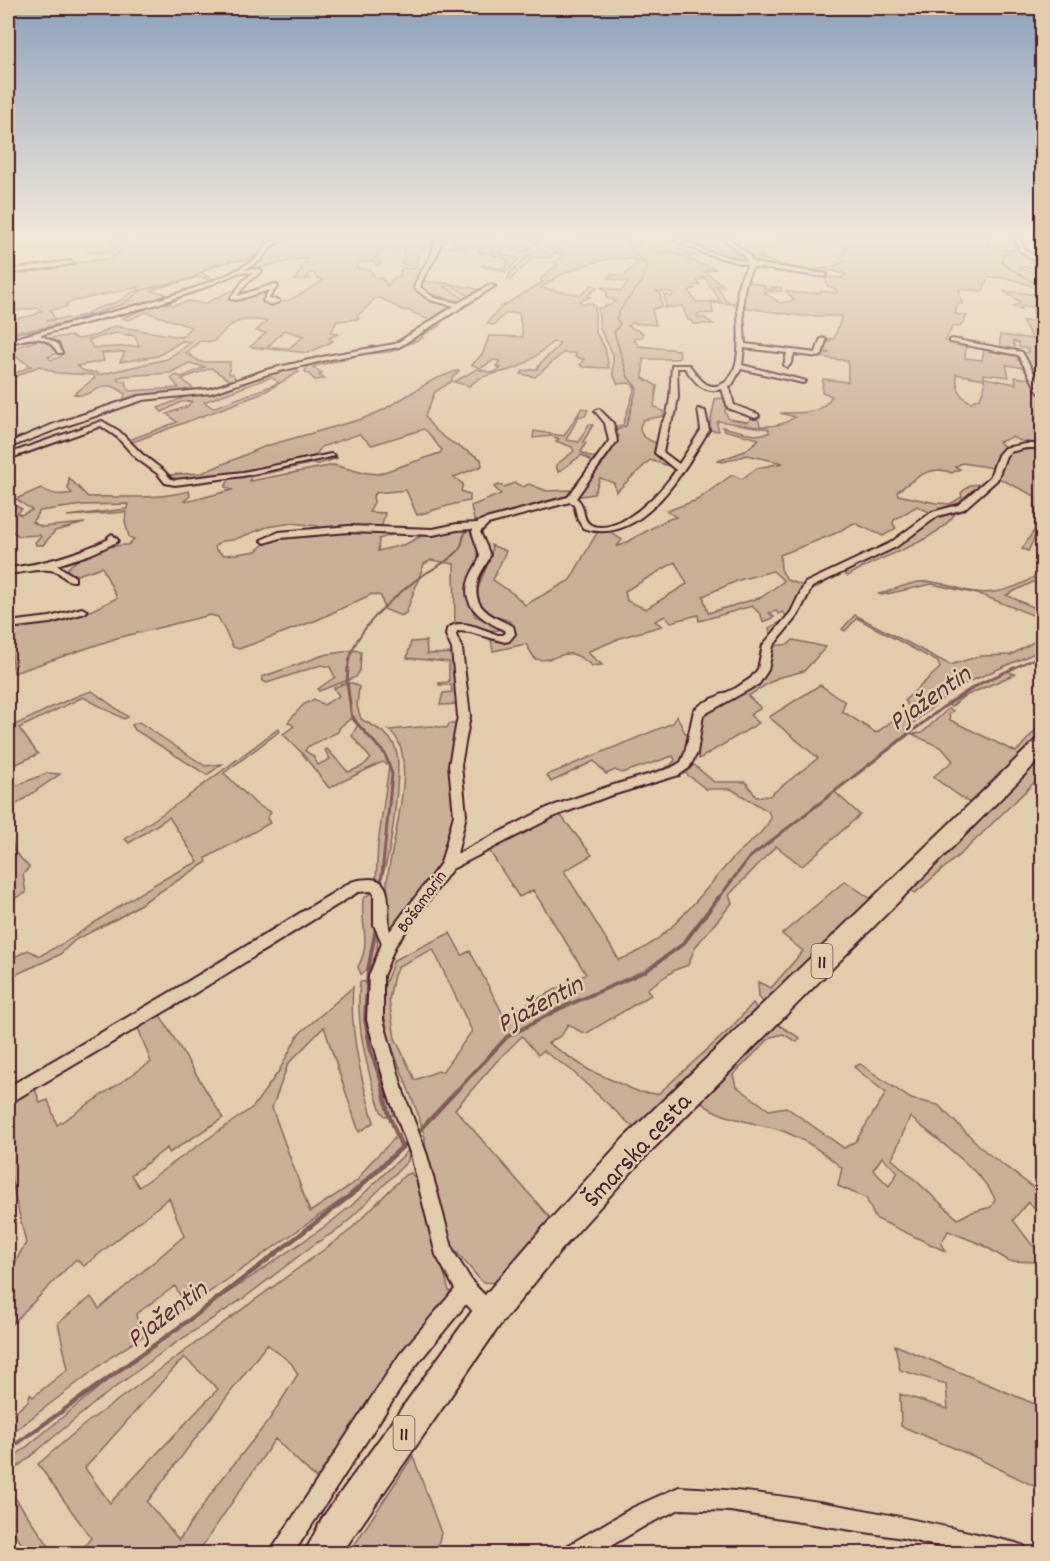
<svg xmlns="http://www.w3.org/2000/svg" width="1050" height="1561" viewBox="0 0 1050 1561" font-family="Dekko,sans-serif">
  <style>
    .green { fill: #c8b096; stroke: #896860; stroke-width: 1.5; fill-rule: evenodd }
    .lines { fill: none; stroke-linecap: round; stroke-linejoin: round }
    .stream-far4 { stroke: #815d59; stroke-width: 1.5 }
    .stream-far3 { stroke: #815d59; stroke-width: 2 }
    .stream-far2 { stroke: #815d59; stroke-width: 3 }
    .stream-far1 { stroke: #815d59; stroke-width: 4 }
    .stream { stroke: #815d59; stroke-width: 4.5 }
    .minor-casing { stroke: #4a1f2b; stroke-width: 4 }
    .primary-casing { stroke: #4a1f2b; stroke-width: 4 }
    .minor { fill: #e1ccab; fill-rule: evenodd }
    .primary { fill: #e1ccab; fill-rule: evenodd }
    .labels { text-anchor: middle; stroke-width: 5; stroke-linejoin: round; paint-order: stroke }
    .far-street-label { font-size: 18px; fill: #4a1f2b; stroke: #e1ccab }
    .shield { fill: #e1ccab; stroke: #775351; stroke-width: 1.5 }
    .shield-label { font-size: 20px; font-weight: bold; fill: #4a1f2b }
    .near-street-label { font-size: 26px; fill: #4a1f2b; stroke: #e1ccab }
    .near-water-label { font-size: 27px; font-style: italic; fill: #5c343a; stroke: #e1ccab }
  </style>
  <rect width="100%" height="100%" fill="#e1ccab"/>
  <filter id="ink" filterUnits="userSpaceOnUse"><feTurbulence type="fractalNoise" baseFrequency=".0167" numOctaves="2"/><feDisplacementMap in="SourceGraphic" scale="12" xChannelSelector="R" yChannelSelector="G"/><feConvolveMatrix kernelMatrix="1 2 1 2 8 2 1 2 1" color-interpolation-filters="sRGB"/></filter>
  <g filter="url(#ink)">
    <path class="green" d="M 168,236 L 286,236 L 276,241 L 257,258 L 226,262 L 205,270 L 203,274 L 216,281 L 210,283 L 206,278 L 198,277 L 155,289 L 152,291 L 164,293 L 167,297 L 94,317 L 87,314 C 96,306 108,307 119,301 C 127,297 129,292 139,290 L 139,287 L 74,301 L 66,304 L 67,307 L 50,310 L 55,319 L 46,321 L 67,318 L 69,320 L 83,315 L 90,318 L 36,333 L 22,330 L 8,333 L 8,320 L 34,315 L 42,311 L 38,308 L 8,312 L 8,272 L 112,258 L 120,253 L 86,252 L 116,249 L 110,239 L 119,238 L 125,241 L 119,244 L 123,245 Z
      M 290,236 L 415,236 L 407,240 L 406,245 L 411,246 L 417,236 L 437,236 L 438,246 L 425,247 L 418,256 L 416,266 L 402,264 L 404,251 L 392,250 L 393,247 L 382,246 L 378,254 L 380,265 L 376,266 L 373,261 L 358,263 L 356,268 L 370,270 L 376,278 L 382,278 L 381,279 L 385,281 L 387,286 L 395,277 L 399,277 L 401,268 L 423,269 L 414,286 C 420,301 441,303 456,306 L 433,322 L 408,310 L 404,311 L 381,298 L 376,298 L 357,316 L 359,319 L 337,321 L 331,332 L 338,334 L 329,338 L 333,341 L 308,353 L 250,347 L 266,333 L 256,331 L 267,321 C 236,318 235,320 213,342 L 200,341 L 186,353 L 201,362 L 230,362 L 229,374 L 233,374 L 237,382 L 234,383 L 211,368 L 182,379 L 197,392 L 123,403 L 125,394 C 102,373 93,401 74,394 L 95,378 L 93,375 L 57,373 L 39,366 L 8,380 L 8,377 L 31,366 L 8,352 L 8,344 L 14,348 L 42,339 L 53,345 L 58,353 L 48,357 L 51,360 L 61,357 L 62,352 L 57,345 L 47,338 L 71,336 L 79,339 L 97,335 L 114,326 L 181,337 L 191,327 L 146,312 L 128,320 L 122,318 L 145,309 L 141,306 L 171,298 L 179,299 L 167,304 L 174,305 L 189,301 L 204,304 L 228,292 L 236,291 L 230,298 L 237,299 L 272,287 L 274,289 L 268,292 L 262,300 C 278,312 309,289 323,280 L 316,278 L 314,273 L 309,273 L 306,278 L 312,279 L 295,280 L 307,259 L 297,259 L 247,271 C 263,262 273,244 290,236 ZM 284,330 L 304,336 L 289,348 L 268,347 ZM 115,333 L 135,336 L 139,346 L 93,348 L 89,340 ZM 182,341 L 191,342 L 167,359 L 98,375 L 98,373 L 84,371 L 77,366 L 104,361 L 102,353 L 125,352 L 120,362 L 158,356 ZM 189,363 L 205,367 L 182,377 L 176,375 L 171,378 L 179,388 L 129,391 L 125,381 L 118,381 L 117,378 L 124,376 L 170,373 Z
      M 451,236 L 496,236 L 491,243 L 500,244 L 490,251 L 496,253 L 507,245 L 501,243 L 507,240 L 524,241 L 525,236 L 541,238 L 527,251 L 513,251 L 518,246 L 511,244 L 500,253 L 519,259 L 506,272 L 480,266 L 484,265 L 503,269 L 509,262 L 504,257 L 478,252 L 482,248 L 462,248 L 478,242 C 467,241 461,248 449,247 L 456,239 L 448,239 L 442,246 L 440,237 L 448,238 Z
      M 583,236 C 594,236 612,232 621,236 C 636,243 651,258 669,250 L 686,256 L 692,255 L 677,249 L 680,248 L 696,255 L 701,254 L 686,259 L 716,269 L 704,271 L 724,286 L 714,286 L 718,287 L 726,301 L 740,304 L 711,303 L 713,313 L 697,314 L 698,318 L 705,318 L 713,324 L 693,324 L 691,320 L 688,320 L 682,306 L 664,308 L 666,306 L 664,294 L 671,297 L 673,295 L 671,292 L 656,291 L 660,293 L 662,306 L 652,310 L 656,325 L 631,323 L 628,326 L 643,333 L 643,336 L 634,339 L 638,346 L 679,350 L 680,357 L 677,359 L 643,359 L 643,378 L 657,386 L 654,406 L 664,412 L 664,416 L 643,420 C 634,434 647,440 659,444 L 659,457 L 670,464 L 669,466 L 650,460 L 616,492 L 614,483 L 600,478 L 594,494 L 575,497 C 592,475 615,457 612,428 L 623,425 L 635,387 L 629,383 L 618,384 L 613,374 L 613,354 L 600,329 L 598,308 L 610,305 L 616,300 L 606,298 L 607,292 L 601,287 L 621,291 L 628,282 L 608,278 L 611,274 L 624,276 L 640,260 C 607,254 566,268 541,288 L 581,295 L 591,285 L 598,287 L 587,296 L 590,297 L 579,301 L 583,304 L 592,303 L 595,307 L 595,331 L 605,348 L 609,368 L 583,367 L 580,365 L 584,359 L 575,357 L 576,353 L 563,353 L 535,377 L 521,374 L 523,371 L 537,369 C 542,357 554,354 560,343 L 553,342 C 544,350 533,359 522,365 C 505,375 483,371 470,386 L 454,382 L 477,369 L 493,373 L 501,368 L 496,366 L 500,361 L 494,360 L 481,368 L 472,365 L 483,353 L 489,336 L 523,337 L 519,313 L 506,313 L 494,325 L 487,324 L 488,322 L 501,307 L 543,282 L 540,279 L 557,265 L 554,262 L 563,255 L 555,253 L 549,258 L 533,257 L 510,280 L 507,280 L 511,272 L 533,251 L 547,251 L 559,242 L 573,244 ZM 704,276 L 720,301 L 696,302 L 689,291 L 695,288 L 694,285 L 700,285 L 697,280 L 704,279 L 701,277 Z
      M 688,236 L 722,236 L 742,253 L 723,257 L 711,253 L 686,239 L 691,238 Z
      M 781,236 L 810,236 L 816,239 L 819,237 L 819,239 L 825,241 L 833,236 L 989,236 L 990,248 L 1012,250 L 1015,245 L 1010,236 L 1014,237 L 1023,251 L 1042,264 L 1038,268 L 1018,267 L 1023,270 L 1042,273 L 1042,292 C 1027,283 1007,276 988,277 L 983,291 L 959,289 L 962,304 L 958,304 L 955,314 L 967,316 L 960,327 L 953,326 L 945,341 L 966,343 L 965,358 L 982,360 L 985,346 L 1020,354 L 1022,359 L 1018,360 L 1024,362 L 1026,368 L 1006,365 L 1009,377 L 984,374 L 984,378 L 1016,384 L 1015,377 L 1031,379 L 1042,392 L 1042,444 L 1021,441 L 1012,437 L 999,442 L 1006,448 L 994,468 L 962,463 L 955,467 L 960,469 L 952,473 C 931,463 914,479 897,492 L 898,495 L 936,503 L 950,504 L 962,497 L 961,493 L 970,485 L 984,484 L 960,506 L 933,514 L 917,506 L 894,520 L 893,524 L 896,528 L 883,536 L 854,523 L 834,534 L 780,555 L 781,569 L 787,580 L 801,585 L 803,589 L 791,619 L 771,638 L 769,628 L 789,618 L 782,612 L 779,614 L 776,611 L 769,613 L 774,617 L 763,622 L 761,615 L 752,606 L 699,621 L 698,615 L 671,622 L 665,616 L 655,621 L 662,626 L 623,637 L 587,652 L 602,665 L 592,666 C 563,640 561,664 535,659 L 526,644 L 493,651 L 491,640 C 501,641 508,640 513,631 L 511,622 C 504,618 494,617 488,613 C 460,595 497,563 491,545 L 506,551 L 493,580 L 515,595 L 525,605 L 570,580 L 598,531 L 610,532 L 622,540 L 617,546 L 622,545 L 666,520 L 676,517 L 667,511 L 697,500 L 732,475 L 742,479 L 757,468 L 783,463 L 747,455 L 723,462 L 718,461 L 745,451 L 759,439 L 724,430 L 722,427 L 755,435 L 769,433 L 769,429 L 718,421 L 717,424 L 719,431 L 709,430 L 715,399 L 723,398 L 726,403 L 725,412 L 729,419 L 748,422 L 753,416 L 759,421 L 760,426 C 772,427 785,424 795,417 L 780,413 C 800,412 819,417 832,396 L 822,392 L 823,379 L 848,382 L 848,361 L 813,356 L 829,353 L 824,351 L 823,347 L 830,341 L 824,338 L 834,339 L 842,316 L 802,316 L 746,308 L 743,297 L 745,275 L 750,282 L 765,286 L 763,288 L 771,290 L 775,288 L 770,287 L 781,287 L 782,291 L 763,292 L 780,303 L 794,300 L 786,291 L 795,293 L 820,293 L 821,291 L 837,293 L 836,289 L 827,286 L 826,277 L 841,278 L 846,274 L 826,270 L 825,275 C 799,273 767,275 749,255 L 762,256 L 759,258 C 789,267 817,277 845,261 L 840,259 L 846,247 L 825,242 L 781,241 ZM 956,374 L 984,379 L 985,386 L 980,398 L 971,402 C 958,397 957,387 956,374 ZM 675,562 L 687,584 L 646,609 L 627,601 L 625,591 ZM 773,571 L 784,581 L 762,597 L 708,613 L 703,596 L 739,580 Z
      M 421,281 L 447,283 L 483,290 L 470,297 L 453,286 L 444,286 L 465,299 L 461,302 L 427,293 L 419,288 Z
      M 1003,291 L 1042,295 L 1042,308 L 1021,306 L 1022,309 L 1015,308 L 1013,306 L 1020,304 L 1019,301 Z
      M 1022,321 L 1042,321 L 1042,389 C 1032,377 1031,366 1021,354 L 1028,352 L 1028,349 L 1019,347 L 1019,343 L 1013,341 L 1016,351 L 1000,348 L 1000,335 L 1033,339 Z
      M 437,324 L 441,325 L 421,336 L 423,338 L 390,352 L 363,354 L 313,367 L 322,373 L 319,375 L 325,379 L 315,380 L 305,371 L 308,364 L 333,357 L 401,346 Z
      M 299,365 L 303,366 L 295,369 L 299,372 L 261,394 L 133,442 L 129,440 L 177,422 L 167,414 L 188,406 L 192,401 L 181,402 L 162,412 L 158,408 L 192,394 L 222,390 L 257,376 ZM 271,377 L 279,383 L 213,408 L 204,402 Z
      M 456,371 L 459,371 L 452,378 L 452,381 L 435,392 L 425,416 C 436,437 462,448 481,459 L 482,466 L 454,477 L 463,484 L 461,491 L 470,495 L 470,501 C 456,502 433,511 417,515 L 406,490 L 376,493 L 373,496 L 374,502 L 369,512 L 385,513 L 381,529 L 320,529 L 318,526 L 292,523 L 267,527 L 233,540 L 222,541 L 215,546 L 216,550 L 224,555 L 237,554 L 256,551 L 265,543 L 277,538 L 348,530 L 400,532 L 379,539 L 378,551 L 406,544 L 425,534 L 474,526 L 482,547 L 470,602 L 475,616 L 499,627 L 499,630 C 484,633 474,621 455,623 L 454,564 L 431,560 L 424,564 L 406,613 L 401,616 L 384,609 L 381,596 L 372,594 L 317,620 L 239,649 L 233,647 L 218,617 L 210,615 L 117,638 L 14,673 L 8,627 L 55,623 L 84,614 L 117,598 L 102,567 L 77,575 L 65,571 C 78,556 106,544 128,545 L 134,539 L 129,537 L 125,521 L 126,512 L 67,516 L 127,509 L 128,504 L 82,505 L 40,511 L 32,522 L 42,527 L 85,523 L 55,531 L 43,545 L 36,545 L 35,542 L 41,537 L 40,535 L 19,536 L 8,529 L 8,508 L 15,505 L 22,509 L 17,513 L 21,515 L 32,510 L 16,499 L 41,488 C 50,494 61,496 72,493 L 68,489 L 69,478 L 88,497 C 122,496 156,500 189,491 L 190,496 L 184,501 L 190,501 L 232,490 L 225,487 L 231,476 L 334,458 L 338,458 L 319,464 L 310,464 L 250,477 L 250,481 L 334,465 L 360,472 L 378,474 L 440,453 L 442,450 C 434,443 433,436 424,429 L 372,445 L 359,434 L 321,447 L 316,456 L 243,473 L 171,480 L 167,475 L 202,473 L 266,446 L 362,419 L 383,410 L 433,380 Z
      M 582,408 L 588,410 L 585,416 L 579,416 L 566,440 L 579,442 L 589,424 L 593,425 L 583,442 L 586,443 L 581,452 L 591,457 L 600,458 L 596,464 L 582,455 L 558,472 L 556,465 L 574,451 L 572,447 L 556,441 L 559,439 L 552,436 L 533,438 L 534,431 L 564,436 Z
      M 1028,447 L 1042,447 L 1042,534 L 1035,537 L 1028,551 L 1022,549 L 1035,529 L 1035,496 L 996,477 C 1003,461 1008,446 1028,450 Z
      M 515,483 L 523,487 L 529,484 L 547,491 L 571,490 L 572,497 L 479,522 L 474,520 L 471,506 L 501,494 L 494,487 L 499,485 L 504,487 Z
      M 957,511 C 934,546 882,553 848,576 L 842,572 L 809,592 L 814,584 L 875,556 L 936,514 Z
      M 1042,571 L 1042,582 L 1033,582 L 1006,595 L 1042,611 L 1042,619 L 982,595 L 932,584 L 882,595 L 879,594 C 891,591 909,583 919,582 C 934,580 950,586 964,590 C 991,598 1021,588 1042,571 Z
      M 855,615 L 950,665 L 980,656 L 1011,655 L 1042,637 L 1042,650 L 957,687 L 906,729 L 909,732 L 835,792 L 860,815 L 802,866 L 776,846 L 729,895 L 732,903 L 696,946 L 688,965 L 675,970 L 647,989 L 651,995 L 587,1033 L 581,1032 L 568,1024 L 562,1035 L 548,1043 L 589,1070 L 639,1092 L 658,1094 L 730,1029 L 753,1003 L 757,1009 L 635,1129 L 570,1069 L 543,1051 L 538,1055 L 522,1036 L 496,1062 L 455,1109 L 552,1220 L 498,1283 L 482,1282 L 449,1243 L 426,1166 L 425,1137 L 418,1114 L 388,1037 L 383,1006 L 385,984 L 394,960 L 450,933 L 462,955 L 470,951 L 504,1016 L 586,974 L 533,890 L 519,897 L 487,847 L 558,812 L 592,855 L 564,871 L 619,960 C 669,943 699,895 734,857 C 746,844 763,835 771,818 L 768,811 L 731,789 L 706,789 L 684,772 L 694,765 L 714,782 L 746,782 L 756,797 L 769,796 L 818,758 L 769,717 L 820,685 L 845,702 L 842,711 L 876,733 L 909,708 L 905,700 L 940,668 L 938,662 L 857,618 L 845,631 L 842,629 ZM 433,949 L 472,1031 L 442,1072 L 438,1071 L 415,1080 L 395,1038 L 389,1000 L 394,975 L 399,966 Z
      M 793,640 L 826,647 L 804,671 L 777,678 L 748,696 L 761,708 L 750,715 L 759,723 L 699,759 L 697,745 L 700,715 L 755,686 L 772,649 L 774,646 L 789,644 Z
      M 426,641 L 427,654 L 459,653 L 460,704 L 440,705 L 443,693 L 452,692 L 451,685 L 439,685 L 439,683 L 449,682 L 449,662 L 407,658 L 411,642 Z
      M 354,650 L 361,652 L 360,670 L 356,677 L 319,691 L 318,689 L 335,677 L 330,667 L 321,665 L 267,683 L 263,681 L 262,677 L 324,655 Z
      M 1007,671 L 1015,674 L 963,697 L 951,707 L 946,704 L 971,688 Z
      M 353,683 L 359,687 L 357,706 L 361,719 C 374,727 391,733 396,750 C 402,769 391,862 380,880 L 376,880 L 378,844 L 389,766 L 383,762 L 376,765 L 329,788 L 301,752 L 283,734 L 294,726 L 288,722 L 303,705 L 314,699 L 324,705 L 339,696 L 334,688 L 343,684 ZM 354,716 L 358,724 L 352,736 L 371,759 L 361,767 L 348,772 L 327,749 L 325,750 L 330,759 L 318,765 L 313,756 L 305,751 L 307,747 L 338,732 L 340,727 Z
      M 92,691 L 128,717 L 124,719 L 83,697 L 19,728 L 38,754 L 8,768 L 8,728 C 36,716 62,700 92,691 Z
      M 948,709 L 953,711 L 949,714 L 950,720 L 1016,752 L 1042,723 L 1042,737 L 976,803 L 968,802 L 933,777 L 953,761 L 942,748 L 912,734 L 922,733 Z
      M 677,716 L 685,733 L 691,732 L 684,762 L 675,769 L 651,775 L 671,765 L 675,760 L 673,756 L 622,773 L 615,770 L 606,774 L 594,761 L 551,782 L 547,775 L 673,723 Z
      M 139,722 L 205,766 L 222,764 L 207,775 L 135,730 L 132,725 Z
      M 449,724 L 459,724 L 458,804 L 448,855 L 392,932 C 385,924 388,911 388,901 C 389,895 387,889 387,883 C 389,849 422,753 389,730 L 430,726 L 447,728 Z
      M 278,729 L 280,731 L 224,773 L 257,805 L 271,812 L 267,818 L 270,823 L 206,858 L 207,862 L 202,865 L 120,917 L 75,940 L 59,955 L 8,978 L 8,960 L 28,950 L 40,956 C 51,949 63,944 73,937 C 114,910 153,882 198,862 L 169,817 L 129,843 L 125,839 L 183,800 Z
      M 1042,757 L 1042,775 L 965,850 L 915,893 L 909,889 Z
      M 47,773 L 60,774 L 8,810 L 8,789 Z
      M 8,819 L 14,851 L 29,867 L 23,875 L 26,893 L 8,901 L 8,894 L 13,888 L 8,846 Z
      M 845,881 L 871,899 L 764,1003 L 759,997 L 758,982 L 771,988 L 803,951 L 782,934 Z
      M 373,891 L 378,894 L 377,962 L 361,974 L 358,967 C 372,941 360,926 363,899 Z
      M 374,981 L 400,1114 L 385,1116 L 381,1111 C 367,1071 355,1024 360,982 Z
      M 353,987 C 349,1031 361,1080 374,1122 L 359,1132 L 324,1027 L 288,1064 L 272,1108 L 310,1212 L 357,1181 L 369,1164 L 404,1129 L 407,1140 L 347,1196 L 188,1307 L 111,1357 L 8,1436 L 8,1419 L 28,1401 L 30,1394 L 33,1397 L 68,1369 L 58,1323 L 91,1297 L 99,1309 L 184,1236 L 169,1198 L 84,1266 L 76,1259 L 8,1328 C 8,1290 5,1276 26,1243 L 8,1165 L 8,1102 L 34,1086 L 40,1103 L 48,1100 L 57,1125 L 151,1062 L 137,1025 L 158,1012 L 223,1118 L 169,1153 L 167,1148 L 131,1175 L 139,1187 L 253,1107 L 279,1071 L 298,1035 ZM 175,1286 L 183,1301 L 150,1326 L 139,1329 L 136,1314 Z
      M 772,1021 L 800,1038 L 797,1042 L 783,1034 L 771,1037 L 733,1075 L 736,1086 L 769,1110 L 786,1107 L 844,1148 L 856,1141 L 886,1093 L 854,1067 L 860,1064 L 911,1099 L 938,1105 L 986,1152 L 1042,1194 L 1042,1215 L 1028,1202 L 1013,1220 L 1032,1245 L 1042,1252 L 1042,1262 L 1009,1261 L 983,1245 L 948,1231 L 941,1244 L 945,1251 L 875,1218 L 866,1198 L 838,1186 L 842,1168 C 825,1153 804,1139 783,1131 C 760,1123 710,1118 697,1097 ZM 910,1117 C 932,1135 987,1175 995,1200 L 991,1207 L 969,1213 L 958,1219 L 892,1159 ZM 882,1157 L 898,1172 L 889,1186 L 873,1170 Z
      M 409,1150 L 408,1161 L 341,1228 L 316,1243 L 244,1298 L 168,1348 L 97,1401 L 8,1475 L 8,1462 L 103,1384 L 197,1314 L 327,1225 L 351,1206 Z
      M 411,1173 L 419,1183 L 451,1298 L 320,1482 L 275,1439 L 199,1551 L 201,1553 L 79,1553 L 91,1538 L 38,1464 L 85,1424 L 348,1232 L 405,1175 ZM 267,1344 L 291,1363 L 298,1374 L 269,1420 L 218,1484 L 179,1540 L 147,1502 ZM 184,1357 L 218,1389 L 110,1503 L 85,1468 Z
      M 895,1345 L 1042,1407 L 1042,1490 L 973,1456 L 901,1426 L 900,1394 L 948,1409 L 946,1384 L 900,1370 Z
      M 413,1456 L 441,1533 L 438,1545 L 430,1553 L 349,1553 Z
      M 8,1488 L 54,1553 L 28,1553 L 8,1524 Z"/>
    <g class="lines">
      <path class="stream-far4" d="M 1011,236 L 1020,246 L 1003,256 L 1002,263 L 1042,288
        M 267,248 L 261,244 L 284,236
        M 8,335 L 65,323 L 100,312 L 125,303 L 142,290 L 190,279 L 216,264 L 247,259 L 263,252
        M 593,474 C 605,463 612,451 619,436 L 614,431 L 626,426 L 637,388 L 628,377 L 614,332 L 620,324 L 616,318 L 625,302 L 642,282 L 648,266 L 630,248 L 625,236"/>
      <path class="stream-far3" d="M 527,509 L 536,504 L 572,495
        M 348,669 C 349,635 390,600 416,580 C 429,570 446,564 458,551 C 463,546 462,536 467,530 C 474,521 489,517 500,515
        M 1011,669 L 1042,655"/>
      <path class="stream-far2" d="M 348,668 L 347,682 L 352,718 L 385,754 L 392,774 L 381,885
        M 718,899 L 749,858 L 942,708 L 981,683 L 1014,668"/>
      <path class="stream-far1" d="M 376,928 L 368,970 L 365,1019 L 371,1052 L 381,1080 L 388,1112 L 402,1148
        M 417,1133 L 507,1037 L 559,1009 L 646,971 L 683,944 L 719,897
        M 357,1190 L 408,1142"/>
      <path class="stream" d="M 8,1450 L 196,1315 L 359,1189"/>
      <g class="minor-casing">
        <path id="minor" d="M 285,236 L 292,236 L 273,245 L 260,261 L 244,270 L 259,269 L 262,271 L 248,282 L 237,296 L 275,284 L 278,286 L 268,299 L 279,300 L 279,302 L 271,305 L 263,301 L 269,290 L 237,300 L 230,299 L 244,280 L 253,273 L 240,272 L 196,291 L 154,305 L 40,335 L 58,344 L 62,353 L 58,353 C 44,331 28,339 8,344 L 8,340 L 150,302 L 192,289 L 229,274 L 256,259 L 269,243 Z
          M 435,236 L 441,236 C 441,260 425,267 420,287 L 434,298 L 458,303 L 490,285 L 495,286 L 399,347 L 331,359 L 268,374 L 211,393 L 143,400 L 60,428 L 8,448 L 8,443 L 54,424 L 139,396 L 210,389 L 266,370 L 331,355 L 395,344 L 454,306 L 430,300 L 414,288 C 419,267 435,260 435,236 Z
          M 720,236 L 726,236 L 747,253 L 754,263 L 827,274 L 825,277 L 753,267 C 738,290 744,318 745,344 L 816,353 L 820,340 L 823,338 L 826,340 L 822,355 L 819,357 L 794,354 L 790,365 L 787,367 L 784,365 L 787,353 L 744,348 L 742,365 L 806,381 L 803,383 L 741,369 L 732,385 L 729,386 L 734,405 L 758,414 L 759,416 L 755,418 L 728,408 L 722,389 C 703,394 695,382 685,368 L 677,368 L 678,397 L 675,415 L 669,425 L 663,452 L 679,464 L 701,430 L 698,409 L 705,411 L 709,430 C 683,471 642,548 583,528 L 578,520 L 574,504 L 570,502 L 488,524 L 480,532 L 490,555 C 488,563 482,569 479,577 C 469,607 489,615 513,626 L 515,634 L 509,641 L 505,642 L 470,632 L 457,631 L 456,635 L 462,649 L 470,716 L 461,765 L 466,815 L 457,854 L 547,808 L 607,787 L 671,768 L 681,762 L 685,753 L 694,710 L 703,703 L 736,688 L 751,678 L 758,669 L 763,645 L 791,612 L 805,583 L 890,543 L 932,512 L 958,505 L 990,477 L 998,455 L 1004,448 L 1026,444 L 1042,444 L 1042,448 L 1026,448 L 1010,452 L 1006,456 L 997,480 L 964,509 L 938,516 L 896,547 L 812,587 L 798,615 L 773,646 L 768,670 L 759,684 L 703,715 L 697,753 L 689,768 L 679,775 L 609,796 L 555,816 L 452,869 L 395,946 L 383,976 L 383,1020 L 404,1094 L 427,1155 L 453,1251 L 473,1283 L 496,1307 L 498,1314 L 496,1321 L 489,1323 L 482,1321 L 466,1304 L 414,1368 L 293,1554 L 269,1554 L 400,1354 L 455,1289 L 436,1255 L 411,1155 L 388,1094 L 367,1020 L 369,976 L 382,943 L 374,925 L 374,893 L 371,891 L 358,892 L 179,1003 L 8,1104 L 8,1087 L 169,993 L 351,882 C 357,880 364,879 370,879 C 396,879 385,915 390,931 L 441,863 L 454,815 L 449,765 L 458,716 L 452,649 L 446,635 L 447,629 C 461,617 483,630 498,635 L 503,635 L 505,633 L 504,630 C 481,619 459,605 470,577 C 473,569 479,563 480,555 L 472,532 L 473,529 L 457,530 L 433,535 L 349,532 L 280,538 L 265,543 L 261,540 L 279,532 L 349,526 L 433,529 L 457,524 L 477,523 L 482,520 L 568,497 L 609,441 L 605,423 L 595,411 L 599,409 L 613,423 L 617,441 L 576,498 C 586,504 581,520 591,525 C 620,537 662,491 676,470 L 655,453 L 661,425 L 667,415 L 670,397 L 672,365 L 689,365 C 698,375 705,392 722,384 C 748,372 735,310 738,286 C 740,278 744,272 748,265 L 705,254 L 674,240 L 677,238 L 709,252 L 748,262 L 743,255 Z
          M 1014,236 L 1018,236 L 1024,249 L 1042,261 L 1042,265 L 1020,251 Z
          M 71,261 L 73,264 L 8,274 L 8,270 Z
          M 952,339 L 1022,352 L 1042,387 L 1042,393 L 1039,393 L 1018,355 L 950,342 L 950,340 Z
          M 102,421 L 119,431 L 142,454 L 164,471 L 171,479 L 175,480 L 243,472 L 331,454 L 335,456 L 243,476 L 175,485 L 165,483 L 158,474 L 136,458 L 117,437 L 101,426 L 8,459 L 8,454 Z
          M 112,534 L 118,540 L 117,542 L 91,554 L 57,565 L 75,577 L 75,581 C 65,582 63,574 55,571 C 41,567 22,573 8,574 L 8,568 C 44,564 76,554 109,539 L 108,537 Z
          M 82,608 L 87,611 L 85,613 L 50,623 L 8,628 L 8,622 L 50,617 Z
          M 679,1487 C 793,1492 905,1517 1016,1543 L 1024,1546 L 1027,1554 L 969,1554 L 903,1538 L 730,1511 L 680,1509 L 648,1524 L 597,1554 L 564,1554 L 567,1546 L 632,1508 Z"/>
      </g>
      <g class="primary-casing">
        <path id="primary" d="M 1042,739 L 1042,757 L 643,1159 L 562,1249 L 500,1325 L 341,1554 L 304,1554 L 323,1517 L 478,1303 L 542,1229 L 623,1139 L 1035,741 Z"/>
      </g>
      <use href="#minor" class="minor"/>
      <use href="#primary" class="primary"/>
    </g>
  </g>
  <linearGradient id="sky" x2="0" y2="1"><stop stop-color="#8da2bb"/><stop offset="0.52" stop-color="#f2e8d9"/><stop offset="1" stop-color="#f2e8d9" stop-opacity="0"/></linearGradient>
  <rect width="1050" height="454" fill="url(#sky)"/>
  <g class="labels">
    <g class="far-street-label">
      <text transform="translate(421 901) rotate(-54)" y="6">Bošamarin</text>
    </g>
    <g class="shield">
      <rect x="811.5" y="944" width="21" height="34" rx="4.5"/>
      <rect x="393.5" y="1416" width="21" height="34" rx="4.5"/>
    </g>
    <g class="shield-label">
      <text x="822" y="968">11</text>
      <text x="404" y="1440">11</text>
    </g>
    <g class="near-street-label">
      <text transform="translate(636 1149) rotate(-47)" y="9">Šmarska cesta</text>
    </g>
    <g class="near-water-label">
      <text transform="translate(929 697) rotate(-35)" y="9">Pjažentin</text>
      <text transform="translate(539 1003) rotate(-28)" y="9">Pjažentin</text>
      <text transform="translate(166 1313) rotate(-37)" y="9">Pjažentin</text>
    </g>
  </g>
  <rect width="1050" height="1561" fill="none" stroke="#e1ccab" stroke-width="30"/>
  <rect x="15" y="15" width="1020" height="1531" fill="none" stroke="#4a1f2b" stroke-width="2" filter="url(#ink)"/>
</svg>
